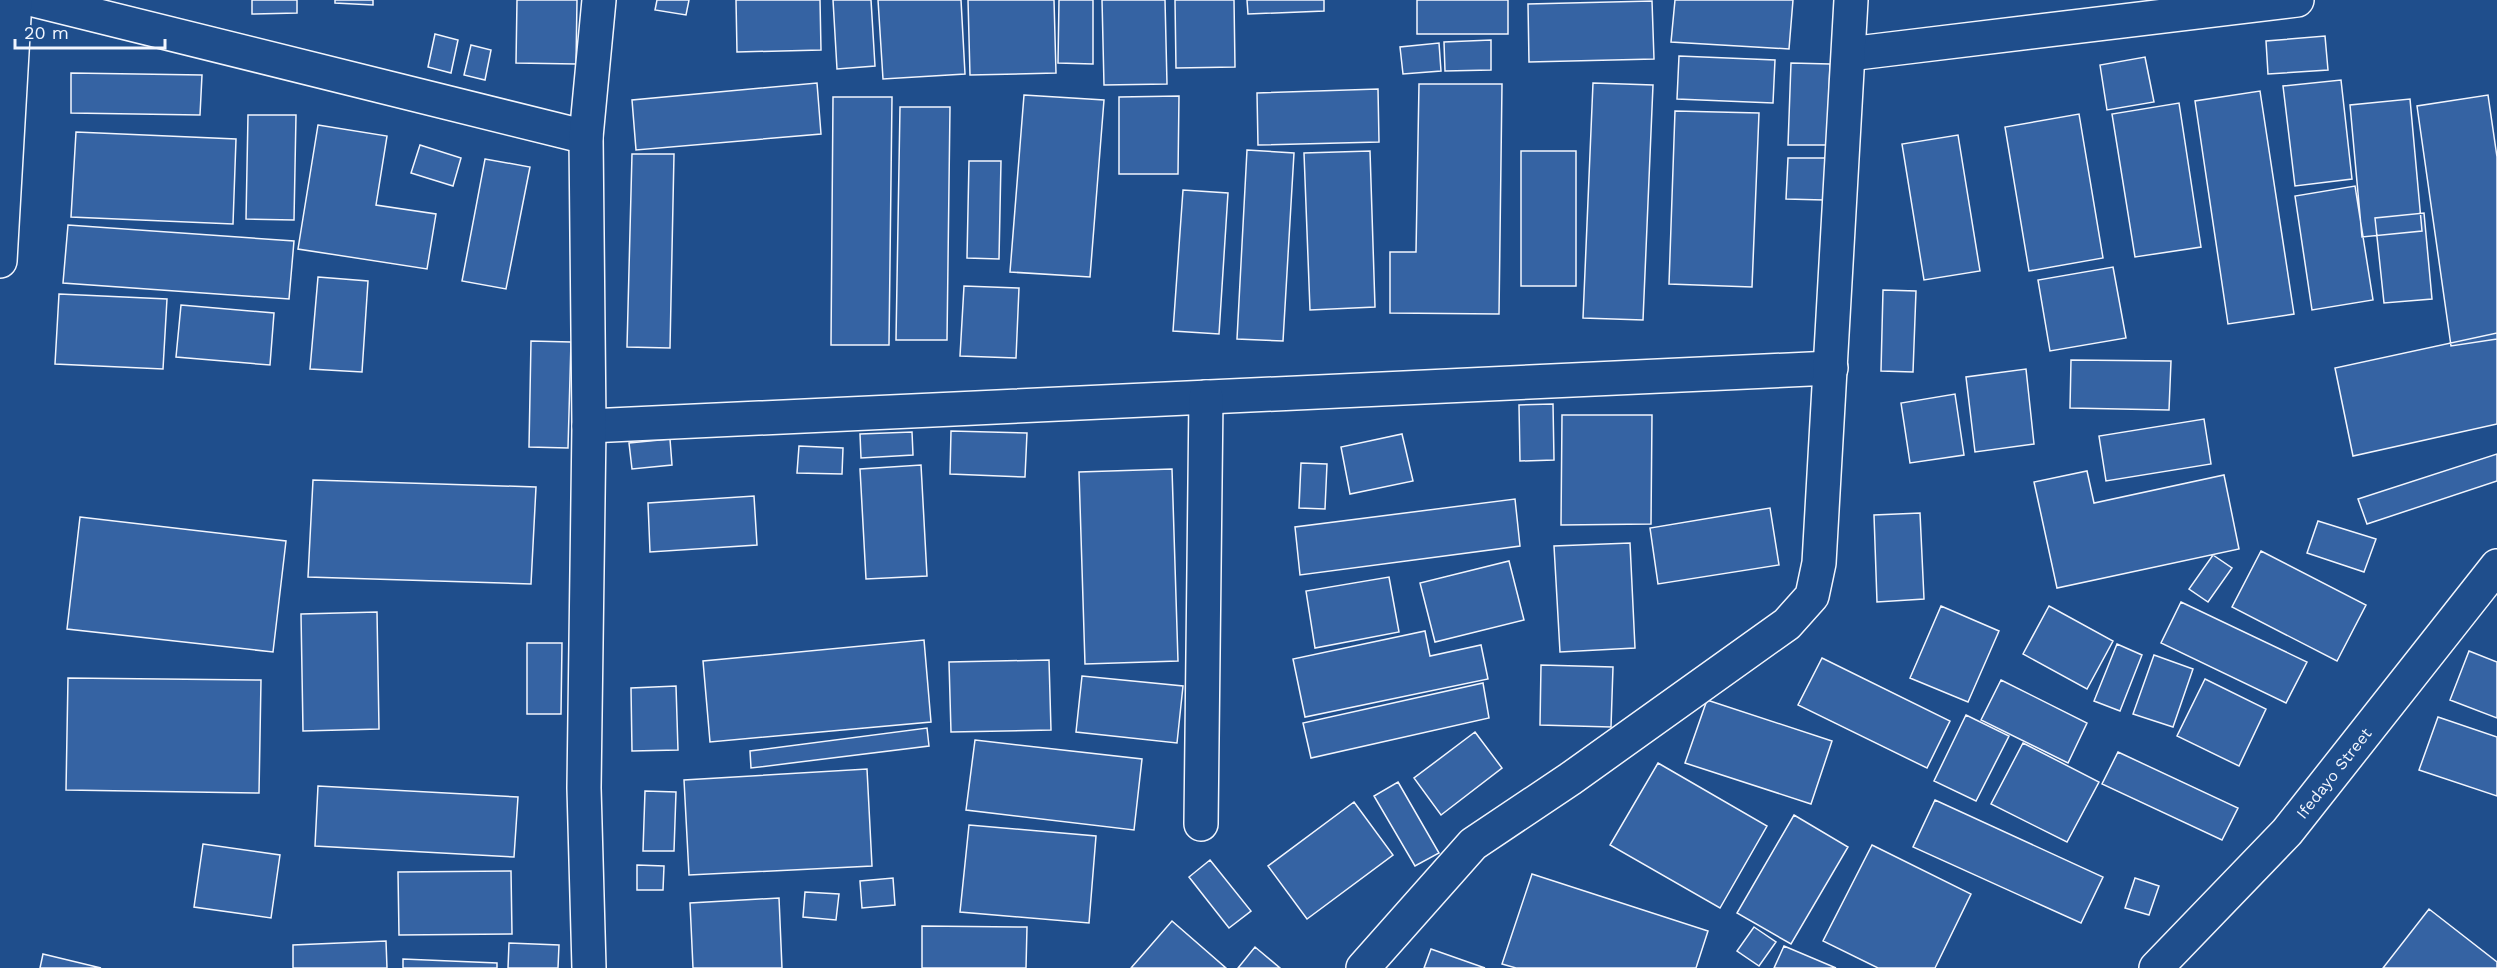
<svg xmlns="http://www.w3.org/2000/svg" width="2497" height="968" viewBox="0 0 2497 968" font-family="'Work Sans',sans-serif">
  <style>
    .building { fill: #3563a3; stroke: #f2f6ff; stroke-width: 1.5 }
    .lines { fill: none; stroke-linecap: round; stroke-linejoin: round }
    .minor-casing { stroke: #f2f6ff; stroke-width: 36 }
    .minor { stroke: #1f4e8c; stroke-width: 33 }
    .labels { text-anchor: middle; stroke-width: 4.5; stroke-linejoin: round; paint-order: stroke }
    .street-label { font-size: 16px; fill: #f2f6ff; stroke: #1f4e8c }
  </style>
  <rect width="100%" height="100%" fill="#1f4e8c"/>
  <path class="building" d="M 252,0 L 297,0 L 297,13 L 252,14 Z
    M 335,0 L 373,0 L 373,5 L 335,3 Z
    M 517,0 L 577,0 L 576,64 L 516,63 Z
    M 657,0 L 689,0 L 686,15 L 655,10 Z
    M 736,0 L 820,0 L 821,50 L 737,52 Z
    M 833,0 L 871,0 L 875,66 L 837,69 Z
    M 878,0 L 961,0 L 965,74 L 883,79 Z
    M 968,0 L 1054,0 L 1056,73 L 970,75 Z
    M 1059,0 L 1093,0 L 1093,64 L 1058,63 Z
    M 1102,0 L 1165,0 L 1167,84 L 1104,85 Z
    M 1175,0 L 1234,0 L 1235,67 L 1176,68 Z
    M 1247,0 L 1324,0 L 1324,11 L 1248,14 Z
    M 1417,0 L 1508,0 L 1508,34 L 1417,34 Z
    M 1675,0 L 1793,0 L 1789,49 L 1671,42 Z
    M 1652,1 L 1654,59 L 1529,62 L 1528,4 Z
    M 435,34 L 458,40 L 451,73 L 428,67 Z
    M 2325,36 L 2328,70 L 2268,74 L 2266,41 Z
    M 1491,40 L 1491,70 L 1445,71 L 1444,42 Z
    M 1439,43 L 1441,71 L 1403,74 L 1400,47 Z
    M 471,45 L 491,50 L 485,80 L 464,75 Z
    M 1679,56 L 1775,60 L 1773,103 L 1677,99 Z
    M 2145,57 L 2154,102 L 2107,110 L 2100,65 Z
    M 1791,63 L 1830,64 L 1827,145 L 1788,145 Z
    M 71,73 L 202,75 L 200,115 L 71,113 Z
    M 2341,80 L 2352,179 L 2295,186 L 2283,86 Z
    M 817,83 L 821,134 L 636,150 L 632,100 Z
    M 1593,83 L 1653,85 L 1643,320 L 1583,318 Z
    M 1419,84 L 1502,84 L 1499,314 L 1390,313 L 1390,252 L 1416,252 Z
    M 1378,89 L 1379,142 L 1258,145 L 1257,93 Z
    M 2260,91 L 2294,314 L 2228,324 L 2195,101 Z
    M 1024,95 L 1104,100 L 1090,277 L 1010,272 Z
    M 2488,95 L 2497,157 L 2497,339 L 2451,346 L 2417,106 Z
    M 1179,96 L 1178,174 L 1119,174 L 1119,97 Z
    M 833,97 L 892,97 L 889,345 L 831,345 Z
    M 2410,99 L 2422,231 L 2362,237 L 2350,105 Z
    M 2179,103 L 2201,247 L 2135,257 L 2112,114 Z
    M 900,107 L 950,107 L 947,340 L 896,340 Z
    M 1675,111 L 1759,113 L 1752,287 L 1669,284 Z
    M 2079,114 L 2103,258 L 2029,271 L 2005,127 Z
    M 248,115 L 296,115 L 294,220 L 246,219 Z
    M 318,125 L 387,136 L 376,205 L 436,214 L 427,269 L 298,249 Z
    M 76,132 L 236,139 L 233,224 L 71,217 Z
    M 1958,135 L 1980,271 L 1924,280 L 1902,144 Z
    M 420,145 L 461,158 L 453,186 L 411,173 Z
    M 1247,150 L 1294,153 L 1283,341 L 1237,339 Z
    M 1370,151 L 1375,307 L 1310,310 L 1304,153 Z
    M 1521,151 L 1576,151 L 1576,286 L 1521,286 Z
    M 632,154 L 674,154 L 670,348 L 627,347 Z
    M 1788,158 L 1825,158 L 1824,200 L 1786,199 Z
    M 485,159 L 530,167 L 506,289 L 462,281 Z
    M 969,161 L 1001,161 L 999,259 L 967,258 Z
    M 2355,186 L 2373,300 L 2312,310 L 2295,196 Z
    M 1183,190 L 1228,193 L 1219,334 L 1173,331 Z
    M 2424,213 L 2432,299 L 2384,303 L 2375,218 Z
    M 68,225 L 294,241 L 289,299 L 63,283 Z
    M 2113,267 L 2126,338 L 2050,351 L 2038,280 Z
    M 318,277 L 368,281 L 362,372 L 310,369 Z
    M 964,286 L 1019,288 L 1016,358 L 960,356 Z
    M 1883,290 L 1916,291 L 1913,372 L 1881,371 Z
    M 59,294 L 167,299 L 163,369 L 55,364 Z
    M 181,305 L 274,313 L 270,365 L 176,357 Z
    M 2497,333 L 2497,424 L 2353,456 L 2335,368 Z
    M 531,341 L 571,342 L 568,448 L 529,447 Z
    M 2071,360 L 2171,361 L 2169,410 L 2070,408 Z
    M 2026,369 L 2034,444 L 1975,452 L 1966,377 Z
    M 1955,394 L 1964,455 L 1910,463 L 1901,403 Z
    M 1553,404 L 1554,460 L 1520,461 L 1519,405 Z
    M 1562,415 L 1652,415 L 1651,524 L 1561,525 Z
    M 2204,419 L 2211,464 L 2106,481 L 2099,436 Z
    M 951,431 L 1027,433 L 1025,477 L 950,474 Z
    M 912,432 L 913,455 L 861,458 L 860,434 Z
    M 1402,434 L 1413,481 L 1350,494 L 1341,447 Z
    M 670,439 L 672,465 L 632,469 L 629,443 Z
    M 799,446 L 843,448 L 842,474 L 797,473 Z
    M 2497,454 L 2497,481 L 2367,524 L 2358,499 Z
    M 1301,463 L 1327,464 L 1325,509 L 1299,508 Z
    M 921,465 L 927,576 L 866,579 L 860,469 Z
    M 1172,469 L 1178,661 L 1085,664 L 1079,472 Z
    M 2087,471 L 2094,503 L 2224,475 L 2239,549 L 2057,588 L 2034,482 Z
    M 313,480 L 536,487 L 531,584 L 308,577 Z
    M 754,496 L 757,545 L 650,552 L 648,503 Z
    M 1515,499 L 1520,546 L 1300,575 L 1295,527 Z
    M 1770,508 L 1779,565 L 1658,584 L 1650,528 Z
    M 1920,513 L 1924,599 L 1877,602 L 1874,515 Z
    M 80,517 L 286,541 L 273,652 L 67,629 Z
    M 2318,521 L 2376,539 L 2364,572 L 2307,553 Z
    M 1630,543 L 1635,648 L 1560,652 L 1554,546 Z
    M 2261,551 L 2366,605 L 2337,661 L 2232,607 Z
    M 2213,555 L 2232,568 L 2208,602 L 2189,589 Z
    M 1509,561 L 1524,620 L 1435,642 L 1420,583 Z
    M 1389,577 L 1399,632 L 1315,648 L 1306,591 Z
    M 2181,602 L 2307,662 L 2286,703 L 2161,643 Z
    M 1941,606 L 1999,631 L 1968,702 L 1910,678 Z
    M 2049,606 L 2113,641 L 2087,689 L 2023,654 Z
    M 377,612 L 379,729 L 303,731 L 301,614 Z
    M 1425,631 L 1430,656 L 1481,645 L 1488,679 L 1305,717 L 1293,659 Z
    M 924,640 L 931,722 L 710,742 L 703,661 Z
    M 527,643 L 562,643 L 561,714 L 527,714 Z
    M 2117,644 L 2142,655 L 2120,711 L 2094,701 Z
    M 2469,651 L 2497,662 L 2497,718 L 2450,700 Z
    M 2154,655 L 2193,669 L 2173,727 L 2133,714 Z
    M 1822,658 L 1950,721 L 1927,768 L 1798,705 Z
    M 1049,660 L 1051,730 L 951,732 L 949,662 Z
    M 1541,665 L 1613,667 L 1611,727 L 1540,725 Z
    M 1082,676 L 1183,686 L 1177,743 L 1076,732 Z
    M 68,678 L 261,680 L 259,793 L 66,790 Z
    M 2205,679 L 2266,709 L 2239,766 L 2177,736 Z
    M 2001,680 L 2087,723 L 2068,763 L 1981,720 Z
    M 1483,683 L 1489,718 L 1311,758 L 1303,723 Z
    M 676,686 L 678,750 L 632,751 L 631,688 Z
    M 1707,700 L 1832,741 L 1811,804 L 1685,763 Z
    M 1966,715 L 2009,736 L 1976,801 L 1934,781 Z
    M 2438,717 L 2497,737 L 2497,796 L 2419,770 Z
    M 927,728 L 929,746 L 751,768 L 750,751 Z
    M 1475,732 L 1502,768 L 1441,815 L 1414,778 Z
    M 975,740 L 1142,759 L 1134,830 L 966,810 Z
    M 2023,743 L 2099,782 L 2067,842 L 1991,804 Z
    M 2118,752 L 2238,808 L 2222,840 L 2102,784 Z
    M 1658,763 L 1767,826 L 1720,908 L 1610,845 Z
    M 867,769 L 872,866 L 689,875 L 684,780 Z
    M 1398,782 L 1439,853 L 1415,866 L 1374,796 Z
    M 318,786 L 518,797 L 514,857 L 315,846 Z
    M 645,791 L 676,792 L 674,851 L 643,851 Z
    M 1935,800 L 2103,877 L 2081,923 L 1913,847 Z
    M 1354,802 L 1393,855 L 1307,919 L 1268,866 Z
    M 1794,815 L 1848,847 L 1791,944 L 1737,913 Z
    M 969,825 L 1096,836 L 1089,923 L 960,912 Z
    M 203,844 L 280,855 L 271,918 L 194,907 Z
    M 1872,845 L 1971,894 L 1935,968 L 1878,968 L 1823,941 Z
    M 1210,860 L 1251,911 L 1229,928 L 1189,877 Z
    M 637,865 L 664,866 L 663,890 L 637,890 Z
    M 511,871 L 512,934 L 399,935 L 398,872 Z
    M 1532,874 L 1708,931 L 1696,968 L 1516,968 L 1502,964 Z
    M 893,878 L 895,905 L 862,908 L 860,881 Z
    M 2135,878 L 2159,886 L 2149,915 L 2125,908 Z
    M 805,892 L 839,894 L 836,920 L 803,917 Z
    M 779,898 L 782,968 L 693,968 L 690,903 Z
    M 2429,909 L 2497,962 L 2497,968 L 2383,968 Z
    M 1172,921 L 1226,968 L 1131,968 Z
    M 922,926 L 1027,927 L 1026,968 L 922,968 Z
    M 1754,927 L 1776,942 L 1759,966 L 1737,951 Z
    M 386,941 L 387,968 L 293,968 L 293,945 Z
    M 509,943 L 559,945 L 558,968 L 508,968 Z
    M 1784,946 L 1836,968 L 1774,968 Z
    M 1255,947 L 1280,968 L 1238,968 Z
    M 1431,949 L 1485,968 L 1424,968 Z
    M 43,954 L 101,968 L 40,968 Z
    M 403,959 L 497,963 L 497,968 L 403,968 Z"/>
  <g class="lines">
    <g class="minor-casing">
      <g id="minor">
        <path d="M 34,0 L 586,137"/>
        <path d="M 1849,54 L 2297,0"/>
        <path d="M 0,261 L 15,0"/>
        <path d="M 589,426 L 1831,368"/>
        <path d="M 1201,824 L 1206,397"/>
        <path d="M 589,968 L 584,788 L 589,426 L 586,137 L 599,0"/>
        <path d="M 1363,968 L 1473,844 L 1570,779 L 1787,624 L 1812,596 L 1819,563 L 1851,0"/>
        <path id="s1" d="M 2156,968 L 2287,832 L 2497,566"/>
      </g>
    </g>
    <use href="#minor" class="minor"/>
  </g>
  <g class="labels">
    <g class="street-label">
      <text dy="6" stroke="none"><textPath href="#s1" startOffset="264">Ifedayo Street</textPath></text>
    </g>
  </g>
  <path d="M15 39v9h150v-9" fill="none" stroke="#f2f6ff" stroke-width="3"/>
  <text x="24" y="39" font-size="18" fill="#f2f6ff" stroke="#1f4e8c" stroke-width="4.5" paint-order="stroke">20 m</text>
</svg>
